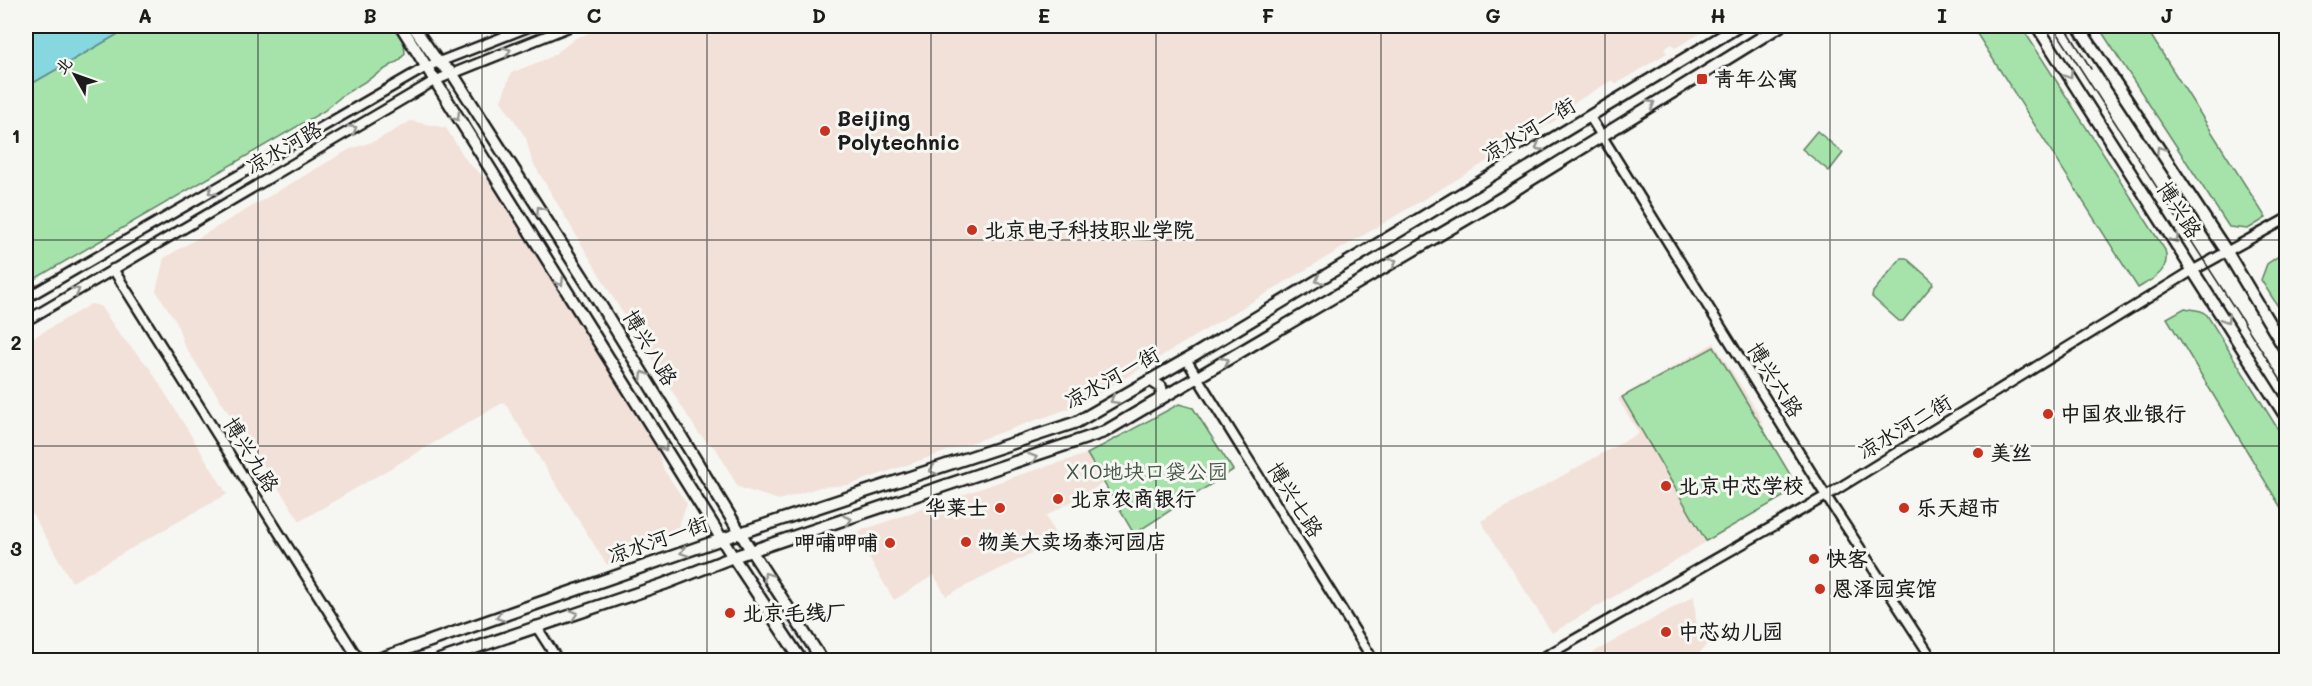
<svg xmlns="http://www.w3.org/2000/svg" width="2312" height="686" viewBox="0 0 2312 686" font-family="Mali,'LXGW WenKai TC',sans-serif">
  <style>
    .built { fill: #f2e1d9 }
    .green { fill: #a6e3aa; stroke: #618063; stroke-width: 1.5 }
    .water { fill: #86d7df; stroke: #5c8c91; stroke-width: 1.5 }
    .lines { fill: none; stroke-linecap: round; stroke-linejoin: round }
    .minor-casing { stroke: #1c1c1c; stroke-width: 13 }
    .major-casing { stroke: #1c1c1c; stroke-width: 15 }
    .minor { stroke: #f6f6f2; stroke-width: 8 }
    .major { stroke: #f6f6f2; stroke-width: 10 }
    .tram { stroke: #1c1c1c; stroke-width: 1.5 }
    .oneway { stroke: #949492 }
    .grid { fill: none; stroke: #1c1c1c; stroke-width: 1.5; stroke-opacity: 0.55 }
    .poi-dot { fill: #c8321e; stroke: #f6f6f2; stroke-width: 2 }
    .labels { text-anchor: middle; stroke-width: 6; stroke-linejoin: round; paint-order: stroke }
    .poi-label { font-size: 21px; font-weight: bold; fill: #1c1c1c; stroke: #f6f6f2; text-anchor: start }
    .street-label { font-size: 21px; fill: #1c1c1c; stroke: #f6f6f2 }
    .park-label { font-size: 21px; fill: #455847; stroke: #f6f6f2 }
    .neatline { fill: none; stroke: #1c1c1c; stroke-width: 2 }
    .grid-label { font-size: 20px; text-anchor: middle; font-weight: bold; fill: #1c1c1c }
  </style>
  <rect width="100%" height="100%" fill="#f6f6f2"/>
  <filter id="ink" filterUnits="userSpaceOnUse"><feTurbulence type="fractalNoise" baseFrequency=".0167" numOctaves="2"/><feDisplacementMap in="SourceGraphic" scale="12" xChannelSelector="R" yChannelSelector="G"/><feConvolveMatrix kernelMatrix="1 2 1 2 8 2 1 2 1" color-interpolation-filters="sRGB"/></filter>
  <g filter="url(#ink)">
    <path class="built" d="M 607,26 L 1713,26 L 1675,48 L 1672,44 L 1664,49 L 1667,53 L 1616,84 L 1612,80 L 1564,109 L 1566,114 L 1093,397 L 1068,409 L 849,485 L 820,487 L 779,500 L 738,487 L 717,450 L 699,434 L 614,299 L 532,161 L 526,138 L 501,101 L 511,73 L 551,57 L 576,38 Z
      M 411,121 L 446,128 L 468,163 L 489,181 L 656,445 L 664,470 L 687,504 L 676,532 L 637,546 L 607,565 L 504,402 L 300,521 L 184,345 L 176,321 L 156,291 L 164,258 L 350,149 L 375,141 Z
      M 91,304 L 100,306 L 120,335 L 149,367 L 227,494 L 72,582 L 26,503 L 26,342 Z
      M 1714,343 L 1759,414 L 1766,435 L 1791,476 L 1786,495 L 1552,633 L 1481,521 L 1639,433 L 1618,399 Z
      M 1087,454 L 1102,484 L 1046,516 L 1058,540 L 946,596 L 934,575 L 894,600 L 854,533 L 1019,475 Z
      M 1694,596 L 1696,621 L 1708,643 L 1694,660 L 1580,660 Z"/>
    <path class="green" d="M 132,26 L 393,26 L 403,36 L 405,53 L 400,60 L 343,95 L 324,111 L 26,284 L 26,87 Z
      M 438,26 L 474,26 L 452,34 Z
      M 1972,26 L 2021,26 L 2165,250 C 2171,271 2153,279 2138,288 Z
      M 2098,26 L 2145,26 L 2266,218 L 2248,229 L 2229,227 Z
      M 1817,131 L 1843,153 L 1829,171 L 1802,149 Z
      M 2286,251 L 2286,319 L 2261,280 L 2267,264 Z
      M 1901,258 L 1906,258 L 1931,280 L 1933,284 L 1903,321 L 1899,321 L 1872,297 L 1873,292 Z
      M 2185,308 L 2201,311 L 2207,315 L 2286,442 L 2286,516 L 2167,318 Z
      M 1714,347 L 1791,476 L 1786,495 L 1706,541 L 1622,397 Z
      M 1179,404 L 1193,408 L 1233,470 L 1134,534 L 1087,454 Z"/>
    <path class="water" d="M 26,26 L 132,26 L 26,87 Z"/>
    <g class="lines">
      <g class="minor-casing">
        <path id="minor" d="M 1590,117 L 1826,496 L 1933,660
          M 113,269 L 359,660
          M 26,298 L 426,67 L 531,26
          M 26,321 L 434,81 L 571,26
          M 1186,359 L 1373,660
          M 536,626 L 558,660
          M 1539,660 L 1826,496 L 2190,272 L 2286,219"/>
      </g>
      <g class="major-casing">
        <path id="major" d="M 401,26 L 733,557 L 801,660
          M 413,26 L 438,62 L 452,73 L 600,304 L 752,552 L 822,660
          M 2037,26 L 2286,417
          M 2078,26 L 2227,252 L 2286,351
          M 1150,380 L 1161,387 L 1162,393 L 1159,400
          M 376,660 L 722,539 L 1077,422 L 1194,355 L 1739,26
          M 439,660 L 664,584 L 733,557 L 1104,432 L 1487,207 L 1780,26"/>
      </g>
      <use href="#minor" class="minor"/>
      <use href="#major" class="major"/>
      <path class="tram" d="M 2053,26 L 2286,388
        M 2065,26 L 2091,69"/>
    </g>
    <defs><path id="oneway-chevron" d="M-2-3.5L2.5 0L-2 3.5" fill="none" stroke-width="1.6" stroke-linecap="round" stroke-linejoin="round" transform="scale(1.5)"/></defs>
    <g class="oneway">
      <use href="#oneway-chevron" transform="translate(507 51) rotate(-22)"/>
      <use href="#oneway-chevron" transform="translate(2069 75) rotate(57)"/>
      <use href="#oneway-chevron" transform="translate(1651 104) rotate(-32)"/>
      <use href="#oneway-chevron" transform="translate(456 117) rotate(58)"/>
      <use href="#oneway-chevron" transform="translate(353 129) rotate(-30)"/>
      <use href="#oneway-chevron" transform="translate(1539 147) rotate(149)"/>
      <use href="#oneway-chevron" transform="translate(2160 150) rotate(-123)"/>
      <use href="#oneway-chevron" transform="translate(212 191) rotate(150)"/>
      <use href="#oneway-chevron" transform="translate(540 210) rotate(-123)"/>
      <use href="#oneway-chevron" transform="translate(2175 239) rotate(57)"/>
      <use href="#oneway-chevron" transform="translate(1393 262) rotate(-30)"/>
      <use href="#oneway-chevron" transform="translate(1319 280) rotate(149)"/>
      <use href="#oneway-chevron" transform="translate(560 282) rotate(58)"/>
      <use href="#oneway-chevron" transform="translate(76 291) rotate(-31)"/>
      <use href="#oneway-chevron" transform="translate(2226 319) rotate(58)"/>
      <use href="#oneway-chevron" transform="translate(1225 361) rotate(-30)"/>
      <use href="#oneway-chevron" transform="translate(644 375) rotate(-121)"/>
      <use href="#oneway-chevron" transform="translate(1114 400) rotate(149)"/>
      <use href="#oneway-chevron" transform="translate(664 447) rotate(58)"/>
      <use href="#oneway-chevron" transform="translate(1033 458) rotate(-18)"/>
      <use href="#oneway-chevron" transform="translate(933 470) rotate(162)"/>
      <use href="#oneway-chevron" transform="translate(848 520) rotate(-18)"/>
      <use href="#oneway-chevron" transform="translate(684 552) rotate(161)"/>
      <use href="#oneway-chevron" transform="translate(767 576) rotate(-123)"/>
      <use href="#oneway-chevron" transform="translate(574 614) rotate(-18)"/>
      <use href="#oneway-chevron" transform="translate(500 617) rotate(161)"/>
    </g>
  </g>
  <path class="grid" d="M 258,26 L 258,660M 482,26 L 482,660M 707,26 L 707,660M 931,26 L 931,660M 1156,26 L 1156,660M 1381,26 L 1381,660M 1605,26 L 1605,660M 1830,26 L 1830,660M 2054,26 L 2054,660M 26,240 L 2286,240M 26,446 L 2286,446"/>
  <g class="poi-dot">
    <rect x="1696" y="73" width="12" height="12" rx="3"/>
    <circle cx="825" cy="131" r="6"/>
    <circle cx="972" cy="230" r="6"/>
    <circle cx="2048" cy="414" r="6"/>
    <circle cx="1978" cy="453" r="6"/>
    <circle cx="1666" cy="486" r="6"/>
    <circle cx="1058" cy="499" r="6"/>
    <circle cx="1000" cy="508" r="6"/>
    <circle cx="1904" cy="508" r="6"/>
    <circle cx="966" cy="542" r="6"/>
    <circle cx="890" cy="543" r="6"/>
    <circle cx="1814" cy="559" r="6"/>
    <circle cx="1820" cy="589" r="6"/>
    <circle cx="730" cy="613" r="6"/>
    <circle cx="1666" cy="632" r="6"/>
  </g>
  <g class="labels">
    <g class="poi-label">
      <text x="1714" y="86">青年公寓</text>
      <text x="837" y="126">Beijing<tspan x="837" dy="24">Polytechnic</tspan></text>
      <text x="984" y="237">北京电子科技职业学院</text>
      <text x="2060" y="421">中国农业银行</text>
      <text x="1990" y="460">美丝</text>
      <text x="1678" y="493">北京中芯学校</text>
      <text x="1070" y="506">北京农商银行</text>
      <text x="988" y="515" text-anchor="end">华莱士</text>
      <text x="1916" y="515">乐天超市</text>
      <text x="978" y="549">物美大卖场泰河园店</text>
      <text x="878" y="550" text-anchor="end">呷哺呷哺</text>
      <text x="1826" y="566">快客</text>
      <text x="1832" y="596">恩泽园宾馆</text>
      <text x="742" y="620">北京毛线厂</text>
      <text x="1678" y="639">中芯幼儿园</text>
    </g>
    <g class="street-label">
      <text transform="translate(1529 130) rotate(-31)" y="7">凉水河一街</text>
      <text transform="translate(284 148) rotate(-30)" y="7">凉水河路</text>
      <text transform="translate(2179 210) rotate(57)" y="7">博兴路</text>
      <text transform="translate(650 348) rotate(59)" y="7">博兴八路</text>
      <text transform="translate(1112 378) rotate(-29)" y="7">凉水河一街</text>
      <text transform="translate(1775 380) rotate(58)" y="7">博兴六路</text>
      <text transform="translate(1905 427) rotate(-31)" y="7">凉水河二街</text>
      <text transform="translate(251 455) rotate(58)" y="7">博兴九路</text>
      <text transform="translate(1295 500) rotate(58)" y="7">博兴七路</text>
      <text transform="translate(658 540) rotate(-19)" y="7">凉水河一街</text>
    </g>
    <g class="park-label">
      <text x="1147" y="479">X10地块口袋公园</text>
    </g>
  </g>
  <rect width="2312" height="686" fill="none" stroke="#f6f6f2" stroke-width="66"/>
  <g transform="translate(75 75) rotate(310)" stroke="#f6f6f2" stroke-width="4.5" paint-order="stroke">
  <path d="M0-4.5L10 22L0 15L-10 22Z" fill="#1c1c1c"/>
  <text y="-9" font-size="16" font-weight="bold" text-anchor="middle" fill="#1c1c1c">北</text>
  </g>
  <rect x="33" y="33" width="2246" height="620" class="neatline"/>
  <g class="grid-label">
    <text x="145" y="23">A</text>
    <text x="370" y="23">B</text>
    <text x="594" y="23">C</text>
    <text x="819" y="23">D</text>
    <text x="1044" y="23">E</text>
    <text x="1268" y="23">F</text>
    <text x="1493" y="23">G</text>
    <text x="1718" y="23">H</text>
    <text x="1942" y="23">I</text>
    <text x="2167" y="23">J</text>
    <text x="16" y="143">1</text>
    <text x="16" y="350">2</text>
    <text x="16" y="556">3</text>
  </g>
</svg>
